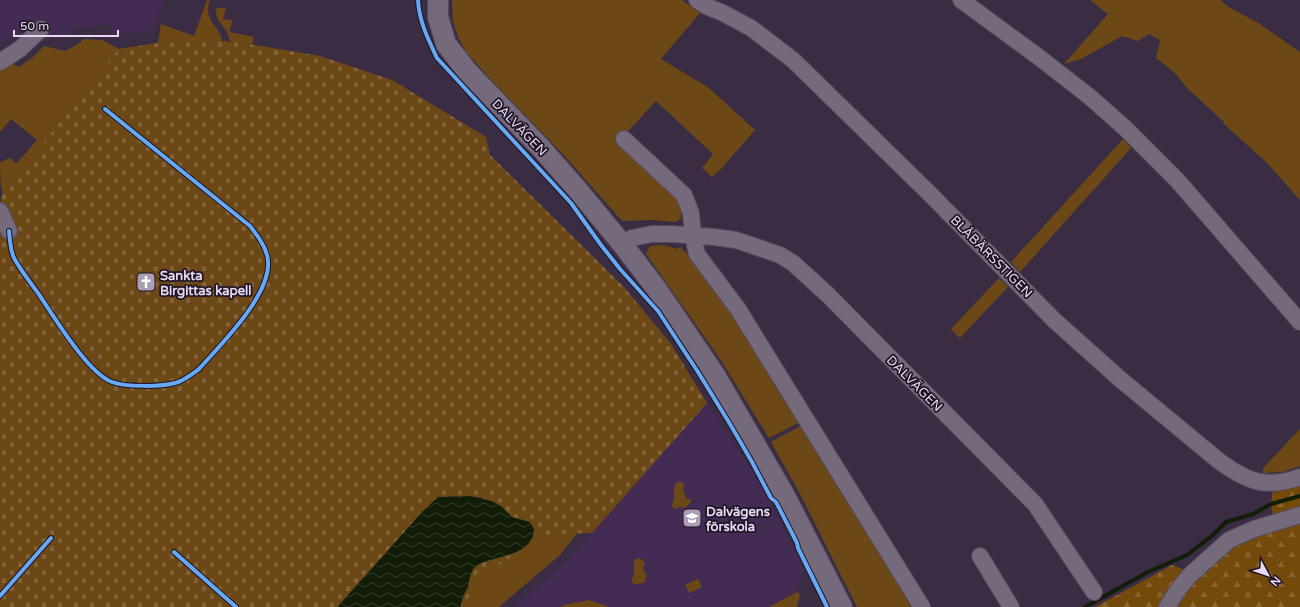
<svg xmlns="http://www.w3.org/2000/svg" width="1300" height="607" viewBox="0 0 1300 607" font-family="'Varela Round',sans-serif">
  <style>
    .built { fill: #442b54 }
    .green { fill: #6d4817 }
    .forest { fill: url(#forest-firs) }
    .cemetery { fill: url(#cemetery-stones) }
    .water { fill: url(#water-waves) }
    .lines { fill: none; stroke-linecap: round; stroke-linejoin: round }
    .stream { stroke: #121d08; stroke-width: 4 }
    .minor-casing { stroke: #54495c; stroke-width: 18 }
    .tertiary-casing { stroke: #54495c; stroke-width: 22 }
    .minor { stroke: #756a7c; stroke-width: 16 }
    .tertiary { stroke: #756a7c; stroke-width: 20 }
    .cycleway-casing { stroke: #1e1425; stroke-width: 6 }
    .cycleway { stroke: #66a8f1; stroke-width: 4 }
    .labels { text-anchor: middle; stroke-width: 3.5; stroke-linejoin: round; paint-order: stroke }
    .street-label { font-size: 13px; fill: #e6d9f1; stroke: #1e1425 }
    .poi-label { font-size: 13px; font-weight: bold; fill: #e6d9f1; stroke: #1e1425; text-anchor: start }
  </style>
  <defs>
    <pattern id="forest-firs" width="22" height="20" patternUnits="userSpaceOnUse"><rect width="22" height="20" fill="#734a0c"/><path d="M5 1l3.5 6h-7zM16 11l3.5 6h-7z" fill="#876430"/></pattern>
    <pattern id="cemetery-stones" width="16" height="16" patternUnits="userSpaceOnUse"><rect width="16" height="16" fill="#6d4817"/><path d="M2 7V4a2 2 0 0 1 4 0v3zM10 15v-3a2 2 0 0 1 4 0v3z" fill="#826239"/></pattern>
    <pattern id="water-waves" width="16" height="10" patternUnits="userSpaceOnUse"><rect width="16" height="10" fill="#121d08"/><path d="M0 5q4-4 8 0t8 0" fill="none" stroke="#343d2c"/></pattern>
  </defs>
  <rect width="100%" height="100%" fill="#3a2d43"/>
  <path class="built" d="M 0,0 L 163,0 L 153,30 L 113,33 L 111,24 L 72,28 L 73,36 L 38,40 L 16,36 L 0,42 Z
    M 707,403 L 760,483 L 804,569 L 795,593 L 769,607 L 514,607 L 566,563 Z"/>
  <path class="green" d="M 207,0 L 210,0 C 209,3 208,7 208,10 C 208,23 222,30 222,41 L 5,198 C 0,191 0,173 0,162 L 10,158 L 15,163 L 17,163 L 37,140 L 11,119 L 0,132 L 0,70 L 12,63 L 19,67 L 32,58 L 44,46 L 65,51 L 75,46 L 84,39 L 102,40 L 119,49 L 158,43 L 161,24 L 194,36 Z
    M 452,0 L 682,0 L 700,13 L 661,59 L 709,88 L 755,130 L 721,169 L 712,177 L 702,168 L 713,154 L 656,101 L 618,142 L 679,198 L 683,208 L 681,218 L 676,222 L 651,220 L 622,221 L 562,153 L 493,82 L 466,52 L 458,37 L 453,21 Z
    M 1090,0 L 1221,0 L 1227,6 L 1260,24 L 1300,52 L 1300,200 L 1267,163 L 1224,124 L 1224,122 L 1186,87 L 1176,74 L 1156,58 L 1160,40 L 1149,34 L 1138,41 L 1122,36 L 1081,59 L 1064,64 L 1108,14 Z
    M 217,8 L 226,8 L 223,19 L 232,20 L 230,32 L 254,37 L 252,45 L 231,42 C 229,39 229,35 227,32 C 223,25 213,17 217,8 Z
    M 1123,139 L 1131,148 L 1020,272 L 1011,262 Z
    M 664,245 L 677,249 L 680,247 L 698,264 L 725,301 L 800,422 L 769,438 L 720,359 L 646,254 L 650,246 Z
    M 999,278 L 1008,287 L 960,338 L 951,329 Z
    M 802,425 L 916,607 L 857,607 L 799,492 L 771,442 Z
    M 1300,429 L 1300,466 L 1283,472 L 1262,473 L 1264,467 Z
    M 677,482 L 681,482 L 684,484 L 683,490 L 687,499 L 691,499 L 691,502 L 685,508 L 680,507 L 676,509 L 673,508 L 672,505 C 672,505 674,499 674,499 C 675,492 672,488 677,482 Z
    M 584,524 L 560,555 L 499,607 L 329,607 L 362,555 Z
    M 637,558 C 641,559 643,559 645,564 C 641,569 644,571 647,576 L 644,583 L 635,584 L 632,583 L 632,579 L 634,575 L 634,561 Z
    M 698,579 L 702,587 L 689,593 L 685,585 Z
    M 798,592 L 800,595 L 797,607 L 769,607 L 795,593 Z
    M 589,600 L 609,607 L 560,607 C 569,602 579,603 589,600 Z"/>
  <path class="forest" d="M 1300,483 L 1300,507 L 1273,517 L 1271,504 L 1273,489 Z
    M 1300,519 L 1300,607 L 1173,607 L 1194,578 L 1232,544 Z
    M 1172,565 L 1187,571 L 1161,607 L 1095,607 Z"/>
  <path class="cemetery" d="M 222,41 L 237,42 L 320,56 L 392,80 L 486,137 L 490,155 L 624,287 L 671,344 L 707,403 L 592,533 L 539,535 L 520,558 L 478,571 L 465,607 L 0,607 L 0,204 L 2,195 L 119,49 L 158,43 Z"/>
  <path class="water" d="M 469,496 L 481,498 L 494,502 L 502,507 L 512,517 L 530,522 L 534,529 C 534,531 534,535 532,538 C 525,553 504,556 490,560 C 485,562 479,563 475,567 C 470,571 470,581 468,587 C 465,593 461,600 461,607 L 338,607 L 340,604 L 422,512 L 438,497 Z"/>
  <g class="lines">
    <path class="stream" d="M 1085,607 L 1148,572 L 1187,555 L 1213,535 L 1226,522 L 1253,514 L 1271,504 L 1300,496"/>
    <g class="minor-casing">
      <path id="minor" d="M 697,0 L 706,6 L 723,13 L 751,28 L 793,60 L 930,194 L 1054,320 L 1120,379 L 1219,461 C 1248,482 1265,489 1300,477
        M 961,0 L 1036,55 L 1090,97 L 1125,128 L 1177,180 L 1300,322
        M 0,62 L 20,49 L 41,29
        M 624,139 L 684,195 L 691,213 L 693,236 L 697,254 L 738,309 L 922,607
        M 0,211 L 9,231
        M 623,245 L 632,238 L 652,234 L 672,234 L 714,237 L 736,240 L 780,255 L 793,263 L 828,295 L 1035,504 L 1094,592
        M 980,556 L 1011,607
        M 1167,607 L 1177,591 L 1189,576 L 1229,540 L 1254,529 L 1300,515"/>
    </g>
    <g class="tertiary-casing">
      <path id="tertiary" d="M 438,0 L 438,17 L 446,44 L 467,71 L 541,148 L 577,189 L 623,245 L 656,288 L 715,375 L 785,496 L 842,607"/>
    </g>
    <use href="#minor" class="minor"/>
    <use href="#tertiary" class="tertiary"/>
    <g class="cycleway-casing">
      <path id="cycleway" d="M 418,0 C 419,21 428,39 437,58 L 571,203 L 601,245 L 620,269 L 658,311 L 698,372 L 730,424 L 752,462 L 771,498 L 776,502 L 797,543 L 798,548 L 827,607
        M 9,231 C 10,240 10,249 14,258 C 21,271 31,283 40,296 C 55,318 87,372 112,382 C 125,387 161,387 175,383 C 184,381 192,374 199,369 C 221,344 277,290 267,255 C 264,244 257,235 250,226 L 105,109
        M 174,552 L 236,607
        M 0,596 L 51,538"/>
    </g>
    <use href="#cycleway" class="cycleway"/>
  </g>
  <defs>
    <g id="church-square" transform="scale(1)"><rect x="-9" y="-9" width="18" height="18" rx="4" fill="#aa9db4" stroke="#1e1425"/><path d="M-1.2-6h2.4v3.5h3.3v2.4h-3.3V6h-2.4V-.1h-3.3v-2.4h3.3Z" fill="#fff"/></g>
    <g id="school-square" transform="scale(1)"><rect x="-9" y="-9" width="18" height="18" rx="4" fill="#aa9db4" stroke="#1e1425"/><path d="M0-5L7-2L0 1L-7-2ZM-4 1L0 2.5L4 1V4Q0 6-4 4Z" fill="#fff"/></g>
  </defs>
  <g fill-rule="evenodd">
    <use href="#church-square" x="146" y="282"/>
    <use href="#school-square" x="692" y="518"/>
  </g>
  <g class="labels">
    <g class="street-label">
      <text transform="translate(520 127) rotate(46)" y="5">DALVÄGEN</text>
      <text transform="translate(992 256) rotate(45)" y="5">BLÅBÄRSSTIGEN</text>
      <text transform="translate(915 383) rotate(45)" y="5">DALVÄGEN</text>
    </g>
    <g class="poi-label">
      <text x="160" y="280">Sankta<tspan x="160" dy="15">Birgittas kapell</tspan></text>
      <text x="706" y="516">Dalvägens<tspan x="706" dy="15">förskola</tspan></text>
    </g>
  </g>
  <g transform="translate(1268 575) rotate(130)" stroke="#1e1425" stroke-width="3" paint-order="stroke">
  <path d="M0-3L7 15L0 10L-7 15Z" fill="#e6d9f1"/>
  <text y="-6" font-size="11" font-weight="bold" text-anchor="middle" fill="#e6d9f1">N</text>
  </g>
  <path d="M14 30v6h104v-6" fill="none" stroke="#e6d9f1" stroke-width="2"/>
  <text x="20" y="30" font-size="12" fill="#e6d9f1" stroke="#1e1425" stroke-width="3" paint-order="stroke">50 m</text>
</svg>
